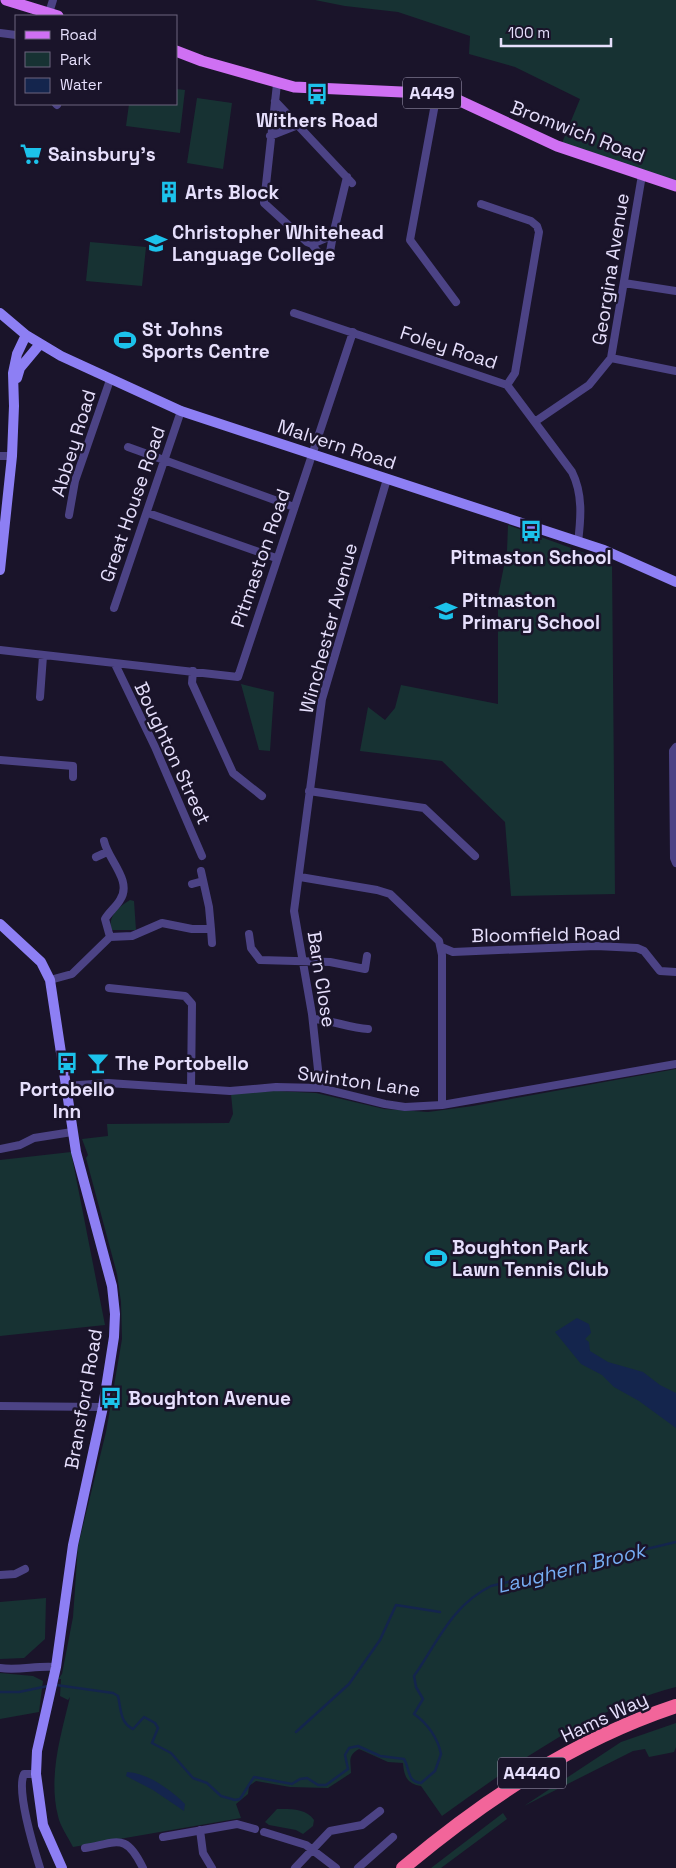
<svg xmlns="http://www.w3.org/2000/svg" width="676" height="1868" viewBox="0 0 676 1868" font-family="'Space Grotesk',sans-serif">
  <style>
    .green { fill: #173233 }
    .water { fill: #14254d }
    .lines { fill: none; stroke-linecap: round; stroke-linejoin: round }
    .stream { stroke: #14254d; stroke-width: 2.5 }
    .street { stroke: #4c4385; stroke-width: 8 }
    .secondary { stroke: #8d7ff4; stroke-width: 10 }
    .primary { stroke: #cf70f3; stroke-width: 11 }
    .highway { stroke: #f2659a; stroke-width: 14 }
    .labels { text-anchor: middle; stroke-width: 5; stroke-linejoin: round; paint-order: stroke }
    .shield { fill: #1a142a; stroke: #a9a2bd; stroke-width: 1 }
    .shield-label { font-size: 18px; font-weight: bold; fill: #e6dffc }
    .poi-label { font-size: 19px; font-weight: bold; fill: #e6dffc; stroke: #1a142a; text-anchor: start }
    .street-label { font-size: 19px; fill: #e6dffc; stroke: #1a142a }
    .water-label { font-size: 20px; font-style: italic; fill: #76adf3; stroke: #1a142a }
  </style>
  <rect width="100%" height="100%" fill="#1a142a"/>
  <path class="green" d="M 315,0 L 676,0 L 676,181 L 562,143 L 580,99 L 515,67 L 469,54 L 470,36 L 398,12 L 345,6 Z
    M 176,89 L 185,90 L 180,133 L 126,126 L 129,104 L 176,104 Z
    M 197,98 L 232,103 L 223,169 L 187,163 Z
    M 90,242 L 146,247 L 142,286 L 86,281 Z
    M 508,525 L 612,563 L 615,894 L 511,896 L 505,822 L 442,761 L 360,751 L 368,707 L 385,720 L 395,708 L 401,685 L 498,704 L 498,596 L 507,551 Z
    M 241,684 L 274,692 L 270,751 L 259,750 Z
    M 130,900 L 134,901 L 136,930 L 111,930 C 108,915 119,907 130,900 Z
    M 676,1069 L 676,1687 C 590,1709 513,1765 442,1816 L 421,1786 C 407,1784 404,1776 403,1763 L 388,1762 L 359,1749 C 347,1756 351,1761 351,1773 L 328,1788 L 290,1787 L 256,1781 L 249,1786 L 248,1794 L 236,1804 L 241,1818 L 73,1847 C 68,1837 60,1826 58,1816 C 48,1776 61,1735 70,1697 L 68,1700 L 60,1696 L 61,1679 L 58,1679 L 62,1674 L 73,1617 L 78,1546 L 106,1432 L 122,1339 L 121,1302 L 117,1274 L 86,1158 L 88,1155 L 82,1139 L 108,1136 L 107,1124 L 229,1123 L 233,1114 L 231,1094 L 235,1093 L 276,1091 L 316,1093 L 384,1109 L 428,1112 L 473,1106 Z
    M 71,1152 L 105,1325 L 0,1336 L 0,1160 Z
    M 46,1598 L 45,1639 L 24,1658 L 0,1659 L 0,1602 Z
    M 0,1673 L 33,1676 L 43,1681 L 39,1712 L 0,1719 Z
    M 676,1723 L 676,1747 L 674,1752 L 649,1757 L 645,1749 L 633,1751 L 524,1806 L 621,1742 Z
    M 277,1809 C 290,1809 306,1808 314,1820 L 313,1826 L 303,1834 L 296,1830 L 269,1825 L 265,1822 Z
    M 503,1813 L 507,1819 L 441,1868 L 431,1868 Z"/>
  <path class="water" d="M 577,1318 L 589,1324 L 591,1333 L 585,1339 L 589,1342 L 590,1351 L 608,1362 L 643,1372 L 660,1385 L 676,1393 L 676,1428 L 639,1401 L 614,1387 L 602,1375 L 581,1364 L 555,1332 Z
    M 127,1772 C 148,1773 171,1790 185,1804 L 184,1811 L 153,1790 L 126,1776 Z"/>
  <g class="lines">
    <path class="stream" d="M 56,1685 L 113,1693 L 118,1696 C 121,1709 120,1723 133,1729 L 144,1717 L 155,1723 L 158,1728 L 152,1743 L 171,1753 L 193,1778 L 207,1783 L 221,1796 L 235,1800 L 240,1799 L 254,1777 L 292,1784 L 300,1779 L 307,1778 L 318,1785 L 326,1785 L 348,1769 L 345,1755 L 349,1748 L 358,1746 L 380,1756 L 404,1759 C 410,1769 407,1782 421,1783 L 435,1771 L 441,1754 C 438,1738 427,1723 414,1714 L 423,1699 L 416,1687 L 414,1676 C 437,1643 452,1605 491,1586 L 676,1542
      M 0,1692 L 19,1692 L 48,1686
      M 296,1732 L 349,1684 L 380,1640 L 396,1605 L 440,1612"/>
    <path class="street" d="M 48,16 L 53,0
      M 0,33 L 16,35
      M 277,84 L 264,203 L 307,242 L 312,244
      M 437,93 L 410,240 L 456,302
      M 275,101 L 352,183
      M 56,104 L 57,105
      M 270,136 L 298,125
      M 481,204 L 531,221 L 537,226 L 539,232 L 515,373 L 507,385
      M 333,235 L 330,252 L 323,255 L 317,251 L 312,244 Z
      M 333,235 L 347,177
      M 624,283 L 676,291
      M 294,313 L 507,385 L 572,472 C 583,494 581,518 578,542
      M 611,358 L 676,371
      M 536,421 L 589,385 L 611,358 L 642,175
      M 128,447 L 294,507
      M 0,456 L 12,456
      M 148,513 L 276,558
      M 69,515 L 75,481 L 110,380
      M 114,608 L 181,411
      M 0,650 L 238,677 L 353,332
      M 115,664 L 155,747 L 202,856
      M 193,671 L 192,683 L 233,773 L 262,796
      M 40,697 L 43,656
      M 676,747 L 673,751 L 674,858 L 676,863
      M 0,760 L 73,766 L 73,777
      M 309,791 L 424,808 L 475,856
      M 104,841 C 108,860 133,881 120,900 C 116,907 109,912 105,919 L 110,937
      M 96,857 L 107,852
      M 300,877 L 377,890 L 390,894 L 439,941 L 442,955 L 442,1105
      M 192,884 L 203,881
      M 211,929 L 212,943
      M 249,934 L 251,948 L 260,960 L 330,962 L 365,969 L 367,956
      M 441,947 L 453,952 L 596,946 L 637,948 L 644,951 L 660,971 L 676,972
      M 50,980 L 72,974 L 110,937 L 132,936 L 162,923 L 192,929 L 211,929 L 209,907 L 201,871
      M 109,988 L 185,996 L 192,1004 L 191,1088
      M 313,1019 C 332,1020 349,1028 368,1029
      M 65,1086 L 108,1083 L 230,1091 L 276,1087 L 320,1088 L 385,1104 L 405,1107 L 442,1105 L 676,1064
      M 320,1088 L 312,1014 L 294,911 L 322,699 L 387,479
      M 0,1149 L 20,1145 L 34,1138 L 72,1132
      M 0,1406 L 103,1407
      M 0,1575 L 15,1574 L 25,1569
      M 0,1668 C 19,1671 37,1665 56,1667
      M 36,1774 L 24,1774 C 16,1790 34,1849 40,1868
      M 200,1830 L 203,1853 L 212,1868
      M 264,1832 L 306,1845 L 336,1868
      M 163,1837 L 237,1824 L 255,1829
      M 85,1848 C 119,1842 126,1833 143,1868
      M 295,1868 L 330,1831 L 362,1825 L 380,1811
      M 358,1868 L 393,1837"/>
    <path class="secondary" d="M 0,313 L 26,335 L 61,356 L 181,411 L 604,550 L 676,582
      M 17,378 L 20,368 L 40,344
      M 0,570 L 12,456 L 14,406 L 13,373 L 17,354 L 26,335
      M 0,924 L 41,962 L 50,980 L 76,1152 L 112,1286 L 115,1314 L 114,1337 L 103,1407 L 73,1545 L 56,1667 L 37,1751 L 36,1774 L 43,1825 L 62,1868"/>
    <path class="primary" d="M 6,0 L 58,16
      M 176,51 L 202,61 L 294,87 L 445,94 L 557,146 L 676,186"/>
    <path class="highway" d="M 403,1868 C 485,1799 574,1740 676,1706"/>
  </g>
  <defs>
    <g id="bus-bare" transform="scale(1.725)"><path d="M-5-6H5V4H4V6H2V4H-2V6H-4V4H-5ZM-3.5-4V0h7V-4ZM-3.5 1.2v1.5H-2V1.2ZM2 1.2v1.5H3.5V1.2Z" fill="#1cc2eb" stroke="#1a142a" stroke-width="2.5" paint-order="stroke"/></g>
    <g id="supermarket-bare" transform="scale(1.725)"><path d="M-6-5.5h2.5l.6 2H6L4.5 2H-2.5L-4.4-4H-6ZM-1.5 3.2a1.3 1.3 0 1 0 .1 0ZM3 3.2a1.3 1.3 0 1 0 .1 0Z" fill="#1cc2eb" stroke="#1a142a" stroke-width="2.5" paint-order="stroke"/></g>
    <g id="building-bare" transform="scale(1.725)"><path d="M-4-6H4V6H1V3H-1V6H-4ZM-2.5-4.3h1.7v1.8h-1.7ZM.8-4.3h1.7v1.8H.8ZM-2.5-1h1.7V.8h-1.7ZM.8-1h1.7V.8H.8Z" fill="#1cc2eb" stroke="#1a142a" stroke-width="2.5" paint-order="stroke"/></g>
    <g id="school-bare" transform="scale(1.725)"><path d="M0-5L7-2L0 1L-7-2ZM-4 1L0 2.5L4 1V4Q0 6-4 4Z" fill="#1cc2eb" stroke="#1a142a" stroke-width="2.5" paint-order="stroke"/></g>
    <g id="stadium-bare" transform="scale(1.725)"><path d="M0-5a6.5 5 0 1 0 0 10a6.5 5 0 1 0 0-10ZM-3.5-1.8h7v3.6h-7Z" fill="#1cc2eb" stroke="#1a142a" stroke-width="2.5" paint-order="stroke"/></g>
    <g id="bar-bare" transform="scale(1.725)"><path d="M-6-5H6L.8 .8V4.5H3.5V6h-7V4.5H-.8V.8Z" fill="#1cc2eb" stroke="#1a142a" stroke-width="2.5" paint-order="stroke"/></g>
  </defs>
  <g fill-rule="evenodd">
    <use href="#bus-bare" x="317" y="94"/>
    <use href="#supermarket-bare" x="31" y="154"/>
    <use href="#building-bare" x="169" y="192"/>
    <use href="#school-bare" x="156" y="243"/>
    <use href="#stadium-bare" x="125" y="340"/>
    <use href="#bus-bare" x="531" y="531"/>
    <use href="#school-bare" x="446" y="611"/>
    <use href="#bus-bare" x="67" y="1063"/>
    <use href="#bar-bare" x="98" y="1063"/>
    <use href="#stadium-bare" x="436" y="1258"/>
    <use href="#bus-bare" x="111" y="1398"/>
  </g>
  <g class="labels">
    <g class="shield">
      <rect x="403" y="77.5" width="58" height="31" rx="4"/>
      <rect x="498" y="1757.5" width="68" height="31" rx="4"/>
    </g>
    <g class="shield-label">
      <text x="432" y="99">A449</text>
      <text x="532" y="1779">A4440</text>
    </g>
    <g class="poi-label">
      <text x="317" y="127" text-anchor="middle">Withers Road</text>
      <text x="48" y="161">Sainsbury's</text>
      <text x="185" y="199">Arts Block</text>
      <text x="172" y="239">Christopher Whitehead<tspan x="172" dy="22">Language College</tspan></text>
      <text x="142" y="336">St Johns<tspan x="142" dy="22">Sports Centre</tspan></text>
      <text x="531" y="564" text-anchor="middle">Pitmaston School</text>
      <text x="462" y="607">Pitmaston<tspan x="462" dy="22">Primary School</tspan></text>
      <text x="115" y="1070">The Portobello</text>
      <text x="67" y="1096" text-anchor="middle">Portobello<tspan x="67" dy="22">Inn</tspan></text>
      <text x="452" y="1254">Boughton Park<tspan x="452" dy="22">Lawn Tennis Club</tspan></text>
      <text x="128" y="1405">Boughton Avenue</text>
    </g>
    <g class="street-label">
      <text transform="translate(578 131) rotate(21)" y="7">Bromwich Road</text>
      <text transform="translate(610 269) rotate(-81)" y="7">Georgina Avenue</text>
      <text transform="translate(449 347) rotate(18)" y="7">Foley Road</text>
      <text transform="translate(73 443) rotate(-73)" y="7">Abbey Road</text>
      <text transform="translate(337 444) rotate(18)" y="7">Malvern Road</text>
      <text transform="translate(132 504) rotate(-71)" y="7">Great House Road</text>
      <text transform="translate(260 558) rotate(-71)" y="7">Pitmaston Road</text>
      <text transform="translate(328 628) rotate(-75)" y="7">Winchester Avenue</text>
      <text transform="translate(173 753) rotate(65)" y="7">Boughton Street</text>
      <text transform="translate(546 934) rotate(-1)" y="7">Bloomfield Road</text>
      <text transform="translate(322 979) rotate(81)" y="7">Barn Close</text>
      <text transform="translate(359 1081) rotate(8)" y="7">Swinton Lane</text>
      <text transform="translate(83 1399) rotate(-80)" y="7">Bransford Road</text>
      <text transform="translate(604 1717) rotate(-25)" y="7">Hams Way</text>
    </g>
    <g class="water-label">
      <text transform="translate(571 1568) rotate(-14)" y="7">Laughern Brook</text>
    </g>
  </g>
  <rect x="15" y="15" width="162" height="90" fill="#1a142a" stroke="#6c657e"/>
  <rect x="25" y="31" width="25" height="8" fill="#cf70f3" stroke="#6c657e"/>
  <text x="60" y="40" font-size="15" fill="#e6dffc">Road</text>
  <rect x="25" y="52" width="25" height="15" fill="#173233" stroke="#6c657e"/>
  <text x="60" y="65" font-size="15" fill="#e6dffc">Park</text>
  <rect x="25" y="78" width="25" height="15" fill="#14254d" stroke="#6c657e"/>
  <text x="60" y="90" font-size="15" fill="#e6dffc">Water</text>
  <path d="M501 38v8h110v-8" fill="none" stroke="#e6dffc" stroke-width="2.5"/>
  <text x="508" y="38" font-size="15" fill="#e6dffc" stroke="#1a142a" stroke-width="4" paint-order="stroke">100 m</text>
</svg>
